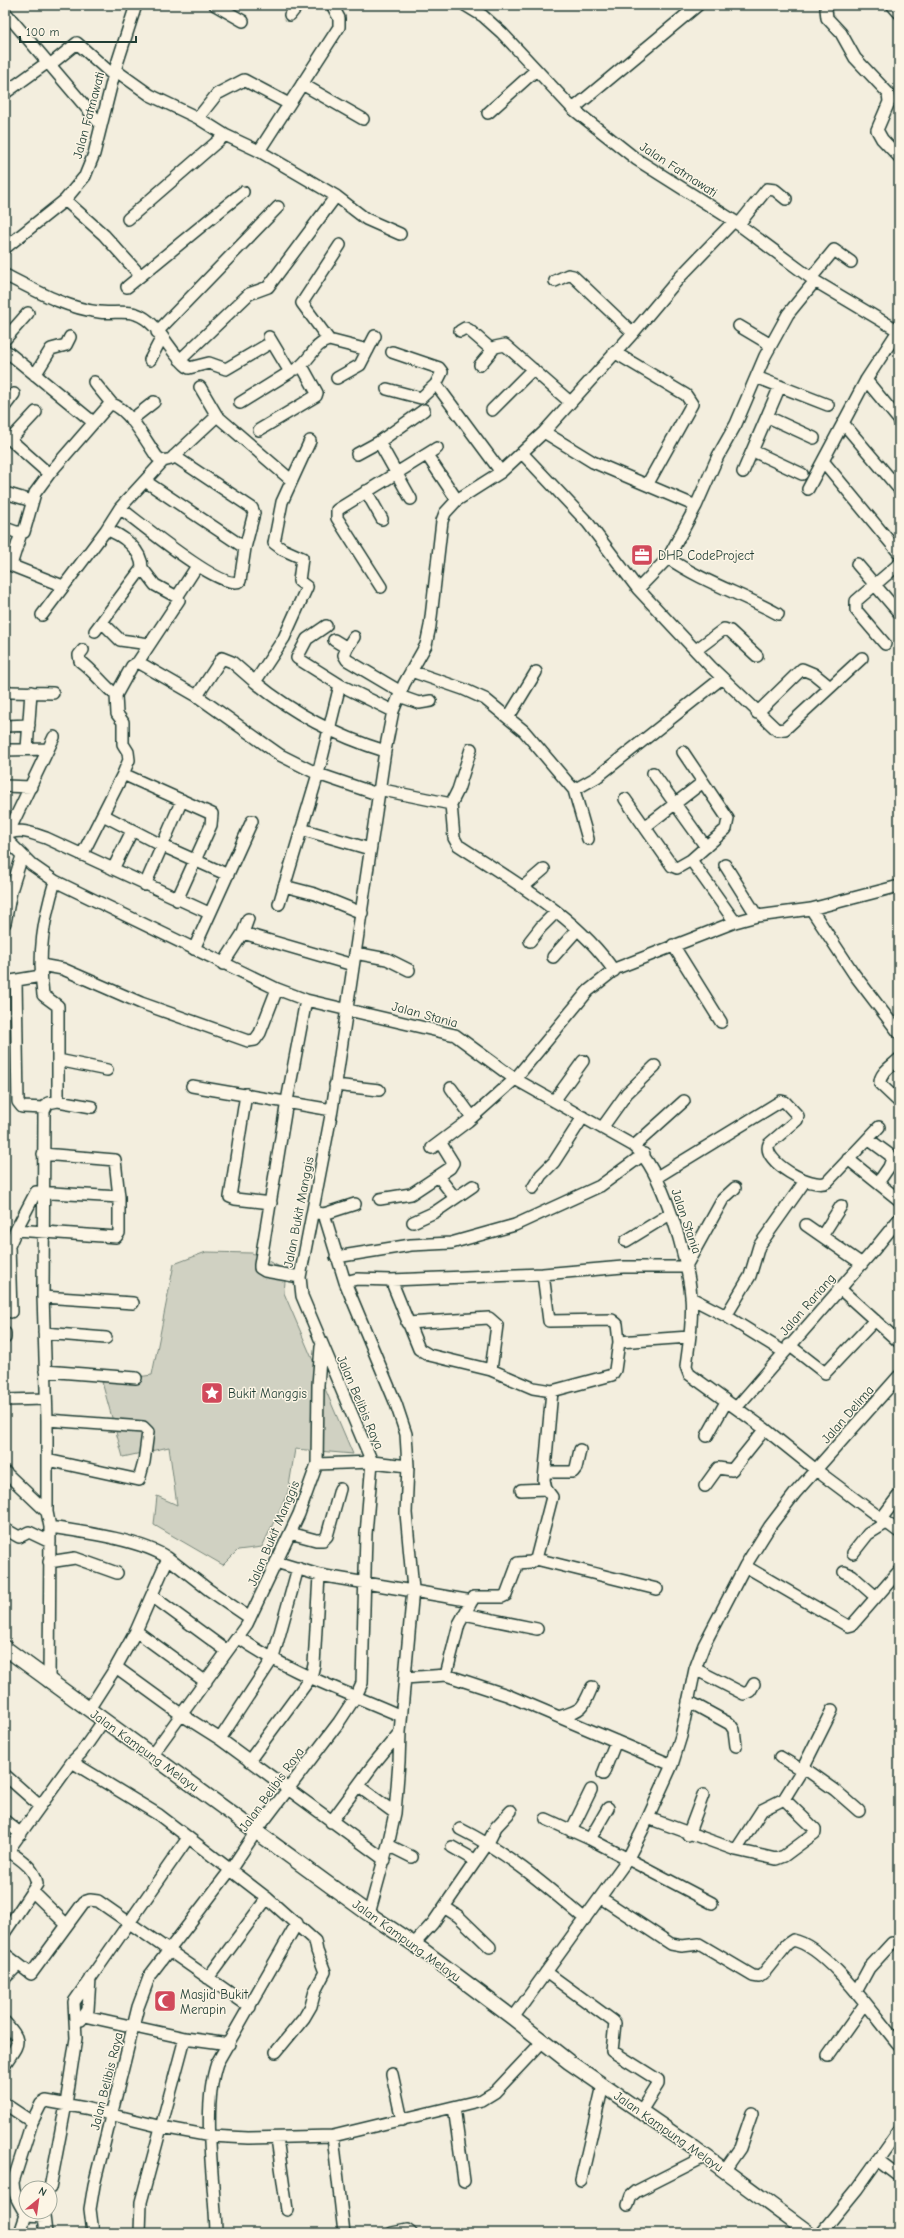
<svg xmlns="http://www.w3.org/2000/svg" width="904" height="2238" viewBox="0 0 904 2238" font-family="'Comic Neue',sans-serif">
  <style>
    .green { fill: #d0d1c2; stroke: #78877b }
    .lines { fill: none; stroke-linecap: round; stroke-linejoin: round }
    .minor-casing { stroke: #1f3d34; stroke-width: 14 }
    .major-casing { stroke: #1f3d34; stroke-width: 17 }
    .minor { stroke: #fcf5e5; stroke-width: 11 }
    .major { stroke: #fcf5e5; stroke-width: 14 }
    .labels { text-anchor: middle; stroke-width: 3; stroke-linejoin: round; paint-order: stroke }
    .street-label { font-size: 13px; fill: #1f3d34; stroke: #fcf5e5 }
    .poi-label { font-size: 13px; fill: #1f3d34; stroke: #fcf5e5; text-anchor: start }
  </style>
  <rect width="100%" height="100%" fill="#f3eede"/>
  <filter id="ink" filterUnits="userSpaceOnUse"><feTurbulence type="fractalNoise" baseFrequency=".025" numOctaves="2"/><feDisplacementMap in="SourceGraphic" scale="8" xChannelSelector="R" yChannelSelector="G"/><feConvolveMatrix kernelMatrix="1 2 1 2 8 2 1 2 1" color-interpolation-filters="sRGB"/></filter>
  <g filter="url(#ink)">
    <path class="green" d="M 206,1252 L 252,1253 L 286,1270 L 284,1293 L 353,1454 L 295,1449 L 288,1492 L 262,1547 L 238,1550 L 223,1565 L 154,1525 L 157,1496 L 177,1505 L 169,1447 L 123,1457 L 102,1382 L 152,1375 L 174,1264 Z"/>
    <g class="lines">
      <g class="minor-casing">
        <path id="minor" d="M 215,5 L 243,21
          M 465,5 L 483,16 L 502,33 L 573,109 L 636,159 L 734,221 L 815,281 L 899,331
          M 828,5 L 826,9 L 827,18 L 841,33 L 855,58 L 888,93 L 889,102 L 877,130 L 882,139 L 899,157
          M 892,5 L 899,13
          M 5,12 L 101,125
          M 290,15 L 298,5
          M 51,64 L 77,43 L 114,76
          M 115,70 L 150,95 L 198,118 L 225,135 L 259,151 L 339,27 L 339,18 L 332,5
          M 302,84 L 363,119
          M 5,93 L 48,62
          M 573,109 L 698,5
          M 488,113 L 536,70
          M 198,118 L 217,94 L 244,80 L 289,104
          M 336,196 L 366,219 L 400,234
          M 65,200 L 104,235 L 140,275
          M 128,219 L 225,135
          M 739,224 L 767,189 L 775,190 L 786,199
          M 5,248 L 65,200 L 85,176 L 94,154 L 115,70 L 136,5
          M 5,275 C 35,290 65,308 99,312 C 110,314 125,310 136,314 C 160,322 169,354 189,368 L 209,363 L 226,369 L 272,342
          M 811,278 L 834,250 L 851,262
          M 555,281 L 568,275 L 573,276 L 633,333
          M 127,287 L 243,192
          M 739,326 L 771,345
          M 460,331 L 465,328 L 469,330 L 492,350
          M 157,332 L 278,207
          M 5,339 L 28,313
          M 329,340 L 302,303 L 340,245
          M 5,350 L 93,422
          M 614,352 L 686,395 L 692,404 L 647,485
          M 150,360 L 162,337
          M 180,360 L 249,294 L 268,287 L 336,196 L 259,151
          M 480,365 L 495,347 L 505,345 L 570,402
          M 296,369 C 310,362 313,344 329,340 L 368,350
          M 35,375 L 51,349 L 66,345 L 70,337
          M 756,377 L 828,405
          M 337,378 L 360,365 L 375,336
          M 866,380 L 899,420
          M 94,382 L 112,404
          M 436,384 L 501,472
          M 200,387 L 217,416 L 291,480
          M 387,389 L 421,398 L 436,384 L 442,372 L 439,368 L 392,352
          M 240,403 L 290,372 L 269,337
          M 5,406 L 14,394
          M 492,410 L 533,369
          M 768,417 L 814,438
          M 131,420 L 154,402
          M 843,423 L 899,489
          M 259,430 L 316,396 L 317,393 L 302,366
          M 544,432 L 593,462 L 696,506 L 668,558 L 638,589
          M 5,435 L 49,474
          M 10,440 L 36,412
          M 310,441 L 282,502 L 274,543 L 282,549 L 302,558 L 299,581 L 307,587 L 284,638 L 255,682 C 294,714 336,736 385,751
          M 379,442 L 411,499
          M 753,451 L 802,474
          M 522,453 L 588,523 L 638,589 L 711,667 L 777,730 L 785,729 L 862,658
          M 357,454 L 379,442 L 424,410
          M 427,455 L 457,500
          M 823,461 L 899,553
          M 743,472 L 780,386
          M 145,481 L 245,548
          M 808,489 L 866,380 L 898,331
          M 366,491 L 382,519
          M 5,493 L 32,501
          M 696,506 L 718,456 L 736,424 L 765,356 L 788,314 L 815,281
          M 120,508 C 138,521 222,592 240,581 L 245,548 L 254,513 L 252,508 L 174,456
          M 5,528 L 16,532 L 24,532 L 35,493 L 49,474 L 109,405 L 112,404 C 130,410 147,443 157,457 L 163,461 L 171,459 L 217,416
          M 106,530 L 120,508 L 163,461
          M 668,558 C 703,582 742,594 778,614
          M 5,563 L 63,586
          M 857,564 L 899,613
          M 11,565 L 21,533
          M 381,587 L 337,518 L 337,510 L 437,448
          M 177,597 L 197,566
          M 42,615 L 106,530 C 122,534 142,550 142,568 L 95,631
          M 102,622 L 120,640 L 149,644
          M 326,626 L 307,639 L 297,658 L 340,685 L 393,711
          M 334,640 L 347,648 L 344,655 L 347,660 L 401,692
          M 885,644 L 856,610 L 856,601 L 899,564
          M 347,648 L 354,637
          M 83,650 L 79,655 L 80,661 C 94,671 103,685 116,695
          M 696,650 L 724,629 L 730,631 L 757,656
          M 138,662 L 197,696 L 280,755 L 318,774 L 377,794
          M 411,671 L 463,689 L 485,699 L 524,731 L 574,790 L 597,777 L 722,678
          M 9,692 L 53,693
          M 197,696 L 222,658 L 232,662 L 255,682
          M 399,696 L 419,703 L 431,701
          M 757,713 L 802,669 L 814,674 L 830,687
          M 508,718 L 536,672
          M 6,726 L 29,725
          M 27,749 L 31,692
          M 5,750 L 48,749
          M 653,773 L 706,847
          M 123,774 L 212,814 L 211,825 L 177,900
          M 5,786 L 31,787
          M 378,789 L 451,804 L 458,790 L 471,749
          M 574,790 L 588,839
          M 625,799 L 672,866 L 677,868 L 691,860 L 726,829 L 728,819 L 683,752
          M 451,804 L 454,838 L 458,845 C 511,880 578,917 614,971
          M 103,815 L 163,846 L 228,875
          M 645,827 L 703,782
          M 301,829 L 370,849
          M 8,833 L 54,737
          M 5,836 C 17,826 33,834 46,838 L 209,913
          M 5,838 L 32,865 L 55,881 L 277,989 L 306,1000 L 455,1035 L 515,1079 L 634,1146 C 662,1169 688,1259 691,1296 C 693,1319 689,1344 686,1366 L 689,1374 L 765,1429 L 816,1470 L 899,1532
          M 82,855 L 123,774 L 129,760 L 128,752 L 123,744 L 123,722 L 117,714 L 116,695 L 132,666 L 138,662 L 179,600 L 177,597 L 155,585 L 142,568
          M 691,860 L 735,922
          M 725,865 L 757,916
          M 113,869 L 132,831
          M 55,881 C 43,922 38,952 43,995 L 58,1006 L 58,1101
          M 145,885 L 182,800
          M 284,886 L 315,894 L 362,913
          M 523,887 L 544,869
          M 279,904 L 318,774 L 340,685
          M 811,909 L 854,974 L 899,1033
          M 5,923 L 11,891 L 22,856
          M 243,933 L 248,919
          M 530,941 L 541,927 L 555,913
          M 673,945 L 721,1022
          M 194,949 L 252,821
          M 355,953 L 387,959 L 409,970
          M 553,957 L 577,930
          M 223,964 L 243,933 L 353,965
          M 41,965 L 63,969 L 141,1003 L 248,1041 L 255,1040 L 260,1033 L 277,989
          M 16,981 L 18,1102 L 22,1107 L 45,1108
          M 5,982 L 41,976
          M 899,1059 C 892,1066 879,1073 880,1084 L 899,1102
          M 58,1060 L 107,1070
          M 335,1085 L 379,1090
          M 192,1086 L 332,1110
          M 451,1088 L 472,1117
          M 246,1094 L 230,1197 L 235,1199 L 271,1203
          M 554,1101 L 583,1061
          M 602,1128 L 627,1093 L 655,1066
          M 868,1139 L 890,1155 L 892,1159 L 889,1167 L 878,1183
          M 634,1146 L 684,1101
          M 432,1148 L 468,1121 L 515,1079 L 588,991 L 617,968 L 735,922 L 757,916 L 811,909 L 899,886
          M 848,1159 L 899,1200
          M 438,1176 L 455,1198
          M 657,1177 L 781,1101 L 785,1102 L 798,1116 L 797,1120 L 769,1144 C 761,1161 812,1190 827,1182 L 879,1127
          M 533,1188 L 541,1175 L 554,1162 L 583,1117
          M 380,1199 L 411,1194 L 450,1168 L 453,1163 L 440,1142
          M 317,1213 L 324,1214 L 355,1204
          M 324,1214 L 345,1282
          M 413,1222 L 435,1212 L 473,1186
          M 806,1225 L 862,1264
          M 16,1230 L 36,1192 L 119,1197 L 115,1160 L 43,1154
          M 822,1236 L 841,1206
          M 626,1241 L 670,1214
          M 5,1246 L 9,1246 L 16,1230 L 116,1237 L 119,1233 L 119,1197
          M 9,1246 L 11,1312
          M 336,1257 L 411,1245 L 451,1243 L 515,1225 L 600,1186 L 644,1154
          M 687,1264 L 723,1199 L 735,1188
          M 543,1274 L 549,1321 L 612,1320 L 617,1324 L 619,1342
          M 300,1277 L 265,1271 L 260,1268 L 260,1265 L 287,1101 L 306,1000
          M 391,1280 L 419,1349 L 429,1355 L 491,1370 L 533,1388 L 552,1391 L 612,1375 L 615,1370 L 619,1342 L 689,1337
          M 839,1288 L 899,1342
          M 43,1297 L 133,1303
          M 691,1298 L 726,1316 L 784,1352
          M 726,1316 L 750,1276 L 759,1246 L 805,1181
          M 407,1323 L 489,1318 L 497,1325 L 491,1370
          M 5,1333 L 5,1338
          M 44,1333 L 106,1338
          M 789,1345 L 825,1373 L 875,1320
          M 45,1371 L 136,1378
          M 5,1400 L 46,1399
          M 736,1408 L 873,1251 L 899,1219
          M 47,1420 L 143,1427 L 148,1432 L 144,1462 L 139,1480 L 47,1460
          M 707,1436 L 726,1402
          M 317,1464 L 372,1462 L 408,1466
          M 5,1472 L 47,1512
          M 545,1472 L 573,1472 L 576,1468 L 580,1450
          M 705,1486 L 718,1468 L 732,1470 L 765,1429
          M 521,1490 L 546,1489
          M 881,1519 L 899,1495
          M 50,1527 C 83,1532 142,1540 168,1558
          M 5,1529 L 19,1537 L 29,1532 L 50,1542
          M 290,1533 L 316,1540 L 323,1540 L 327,1536 L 340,1489
          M 853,1553 L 868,1534 L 886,1523
          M 536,1559 L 657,1589
          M 49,1562 L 75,1558 L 117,1573
          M 276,1562 L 319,1575 L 472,1601
          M 745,1566 L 848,1626 L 852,1625 L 899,1571
          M 844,1572 L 851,1575 L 876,1597
          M 152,1596 L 227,1651
          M 464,1614 L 537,1629
          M 136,1631 L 206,1682
          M 238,1637 C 287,1672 347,1692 401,1716
          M 116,1667 L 182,1715 L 220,1739 L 385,1860
          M 695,1669 L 744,1694 L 750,1691 L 754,1684
          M 446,1675 L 459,1624 L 474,1597 L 502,1597 L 506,1595 L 518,1563 L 531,1562 L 536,1559 L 552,1497 L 546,1489 L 544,1480 L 552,1391
          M 405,1678 L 446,1675 L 507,1695 L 672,1765
          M 49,1682 L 50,1527 L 47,1512 L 47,1420 L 43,1295 L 44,1111 L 48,1103 L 58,1101 L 92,1107
          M 688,1701 L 730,1724 L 734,1730 L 736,1746
          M 89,1709 L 116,1667 L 136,1631 L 168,1558 L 209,1590 L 250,1618
          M 559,1717 C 583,1709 582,1710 592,1687
          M 104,1720 L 81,1753 L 72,1762 L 159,1815 L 267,1898 L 315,1941 L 317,1951 L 325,1972 L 315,1991 L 311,2006 L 304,2018 L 276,2052
          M 220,1739 L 273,1658 L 298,1568
          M 152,1755 L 247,1624 L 299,1514 L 317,1464 L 318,1385 L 321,1347
          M 780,1757 L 802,1770
          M 249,1761 L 311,1677 L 314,1665 L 319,1575
          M 804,1768 L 835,1790 L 859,1811
          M 603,1774 L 616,1741
          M 5,1775 L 40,1806
          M 358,1786 L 395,1813
          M 784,1799 L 802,1770 L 832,1710
          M 648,1818 L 736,1850 L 776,1859 L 784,1856 L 815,1833 L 815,1829 L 784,1799 L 762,1810 L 736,1850
          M 546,1819 L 590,1839 L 712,1903
          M 5,1821 L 21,1834
          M 331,1822 L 373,1765 L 400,1732
          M 460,1829 C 507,1852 545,1885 585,1919
          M 571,1831 L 591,1790
          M 688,1835 L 703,1795
          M 590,1839 L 608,1808
          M 388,1845 L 412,1857
          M 452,1847 L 475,1860
          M 5,1855 L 72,1762
          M 33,1892 L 67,1925
          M 601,1898 L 671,1944 L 682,1946 L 699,1944 L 753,1976 L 759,1977 L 763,1974 L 787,1944 L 793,1940 C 828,1947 875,2017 899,2045
          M 444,1907 L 458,1916 L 490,1947
          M 369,1914 L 388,1845 L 395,1813 L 399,1762 L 400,1732 L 413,1589 L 406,1513 L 408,1466 L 406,1434 L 396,1404 L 345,1282 L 357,1279 L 391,1280 L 543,1274 L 623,1267 L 687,1267
          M 5,1932 L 37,1884 C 35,1868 21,1860 9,1851
          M 414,1944 L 433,1923 L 488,1843 L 496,1827 L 511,1811
          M 5,1954 L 31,1974 L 84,1902 L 90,1900 L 98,1901 L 250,2007
          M 546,1972 L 613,2021 L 615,2023 L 612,2051 L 658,2080 L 658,2084 L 641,2111
          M 5,1978 L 18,1965
          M 208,1978 L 267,1898
          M 856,1992 L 869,1968 L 892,1943
          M 85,2016 L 185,2038 L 229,2044
          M 513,2018 L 627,1860 L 642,1831 L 672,1765 L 681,1736 L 695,1669 L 704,1645 L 745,1566 L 770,1526 L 796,1492 L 899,1376
          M 81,2020 L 88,2010 L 90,1978
          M 5,2022 C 23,2043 19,2042 5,2064
          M 828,2056 L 865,2004
          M 392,2074 L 402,2120
          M 5,2104 L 32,2122 L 41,2104 L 46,2101 L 85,2108 L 162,2127 L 211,2136 L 248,2138 L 333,2136 L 482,2100 L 495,2092 L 543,2041
          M 454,2107 L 464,2181
          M 32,2122 L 13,2182 C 13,2195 20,2204 26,2215 L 44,2216 L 44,2212
          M 333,2136 L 344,2233
          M 277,2138 L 287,2210
          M 878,2160 L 899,2176
          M 724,2171 L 740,2148 L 752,2113
          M 581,2180 L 603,2085
          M 50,2188 L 66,2104 L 76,2038 L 74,2002 L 188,1838
          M 628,2205 L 631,2196 L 637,2191 L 706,2156
          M 44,2216 L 46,2233
          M 20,2233 L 26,2215
          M 93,2233 L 90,2209 L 94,2185 L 138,2007 L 150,1975 L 231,1869 L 257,1830 L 339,1722 L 356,1696 L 362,1683 L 366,1534 L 372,1462 L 302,1296 L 300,1277 L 332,1110 L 385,751 L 393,711 L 404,684 L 426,645 L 430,626 L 442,521 L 445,513 L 457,500 L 501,472 L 544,432 L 633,333 L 680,277 L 734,221
          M 140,2233 L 141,2202 L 185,2038
          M 216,2233 C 215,2183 201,2110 217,2063 L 297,1923
          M 392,2233 L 407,2230 L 411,2233
          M 821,2233 L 857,2189 L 899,2130"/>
      </g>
      <g class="major-casing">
        <path id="major" d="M 5,1648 L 369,1914 L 424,1951 L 513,2018 L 569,2062 L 694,2148 L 809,2233"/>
      </g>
      <use href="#minor" class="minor"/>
      <use href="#major" class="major"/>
    </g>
  </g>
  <defs>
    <g id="office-square" transform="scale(1.15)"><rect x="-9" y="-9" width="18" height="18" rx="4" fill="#d1495b" stroke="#fcf5e5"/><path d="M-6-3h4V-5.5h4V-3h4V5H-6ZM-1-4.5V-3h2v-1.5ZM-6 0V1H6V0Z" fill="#fff"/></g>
    <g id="sight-square" transform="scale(1.15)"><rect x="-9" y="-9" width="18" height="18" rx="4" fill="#d1495b" stroke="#fcf5e5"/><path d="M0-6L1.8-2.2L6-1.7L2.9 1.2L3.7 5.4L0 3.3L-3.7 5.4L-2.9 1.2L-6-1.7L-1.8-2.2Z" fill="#fff"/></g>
    <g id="mosque-square" transform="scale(1.15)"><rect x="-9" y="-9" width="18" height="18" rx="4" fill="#d1495b" stroke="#fcf5e5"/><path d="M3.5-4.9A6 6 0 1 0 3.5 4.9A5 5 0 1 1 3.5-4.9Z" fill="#fff"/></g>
  </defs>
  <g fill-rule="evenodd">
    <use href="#office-square" x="642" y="555"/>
    <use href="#sight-square" x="212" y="1393"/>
    <use href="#mosque-square" x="165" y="2001"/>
  </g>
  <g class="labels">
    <g class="street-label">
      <text transform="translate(88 115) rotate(-75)" y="5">Jalan Fatmawati</text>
      <text transform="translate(679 169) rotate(33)" y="5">Jalan Fatmawati</text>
      <text transform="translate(425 1014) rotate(15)" y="5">Jalan Stania</text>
      <text transform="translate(298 1212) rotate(-79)" y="5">Jalan Bukit Manggis</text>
      <text transform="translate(687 1221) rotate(71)" y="5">Jalan Stania</text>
      <text transform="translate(807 1304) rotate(-49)" y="5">Jalan Rariang</text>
      <text transform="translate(361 1402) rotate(67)" y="5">Jalan Belibis Raya</text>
      <text transform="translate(847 1414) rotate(-49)" y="5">Jalan Delima</text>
      <text transform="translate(273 1533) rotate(-67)" y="5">Jalan Bukit Manggis</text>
      <text transform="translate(145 1750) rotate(36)" y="5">Jalan Kampung Melayu</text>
      <text transform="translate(271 1789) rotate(-54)" y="5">Jalan Belibis Raya</text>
      <text transform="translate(407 1940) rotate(36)" y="5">Jalan Kampung Melayu</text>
      <text transform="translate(106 2081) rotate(-76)" y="5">Jalan Belibis Raya</text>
      <text transform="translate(669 2131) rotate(35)" y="5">Jalan Kampung Melayu</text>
    </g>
    <g class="poi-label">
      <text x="658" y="560">DHP CodeProject</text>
      <text x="228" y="1398">Bukit Manggis</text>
      <text x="180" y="1999">Masjid Bukit<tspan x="180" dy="15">Merapin</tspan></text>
    </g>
  </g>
  <rect width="904" height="2238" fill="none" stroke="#fcf5e5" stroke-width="20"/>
  <rect x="10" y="10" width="884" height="2218" fill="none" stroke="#1f3d34" stroke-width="1.5" filter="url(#ink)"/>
  <g transform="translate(38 2200) rotate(29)"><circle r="19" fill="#fcf5e5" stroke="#a4ab9e"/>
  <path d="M0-3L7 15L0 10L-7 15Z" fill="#d1495b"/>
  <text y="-6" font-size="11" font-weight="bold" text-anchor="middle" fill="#1f3d34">N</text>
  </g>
  <path d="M20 36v6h116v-6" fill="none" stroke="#1f3d34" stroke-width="2"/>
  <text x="26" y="36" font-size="12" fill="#1f3d34" stroke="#fcf5e5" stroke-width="3" paint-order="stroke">100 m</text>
</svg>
